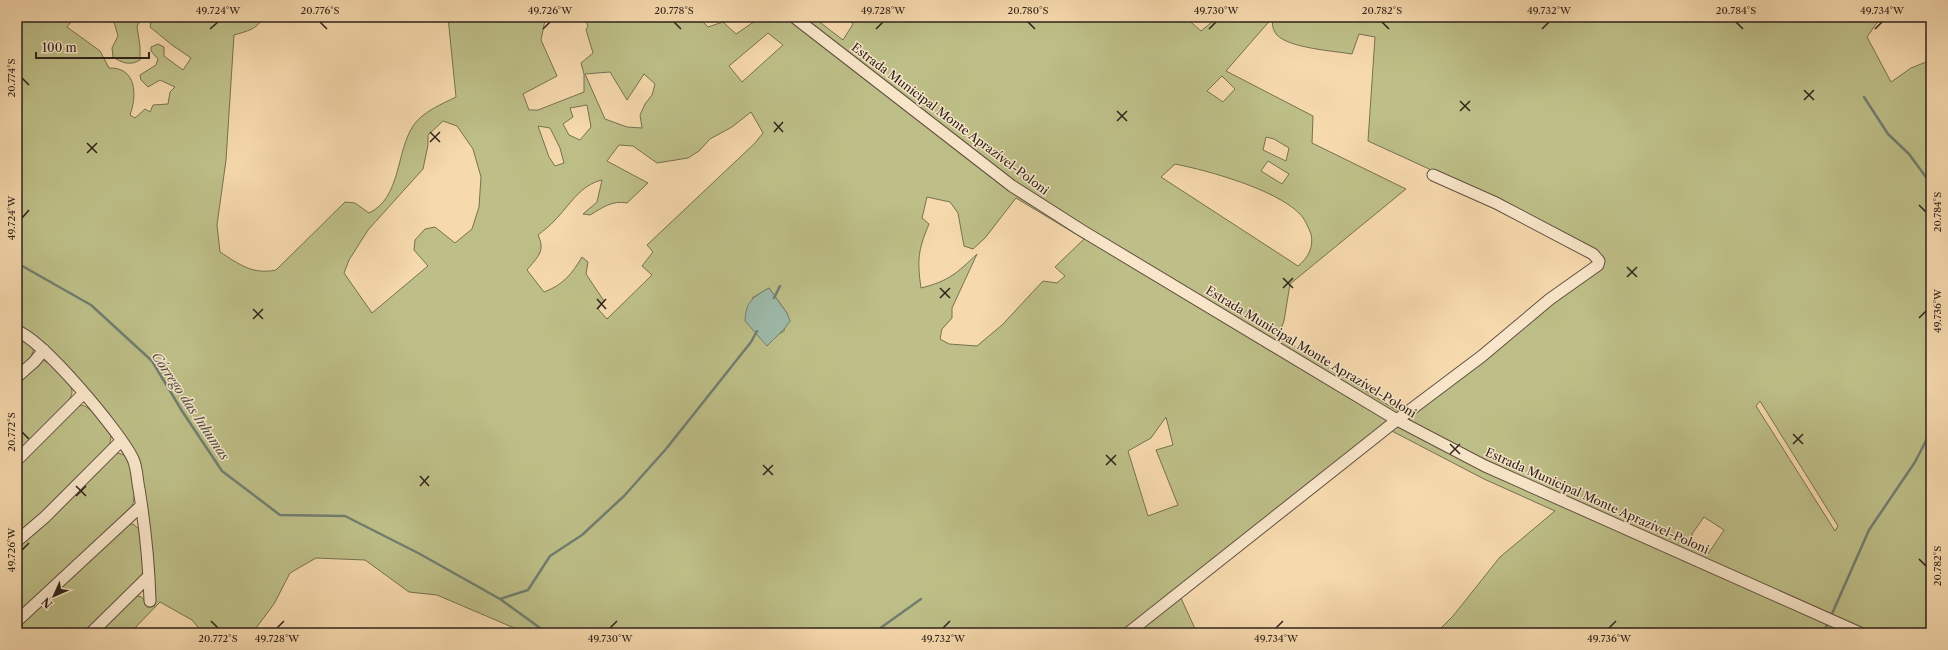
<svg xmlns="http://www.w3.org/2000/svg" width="1948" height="650" viewBox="0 0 1948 650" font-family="'Libre Caslon Text',serif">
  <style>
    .green { fill: #bebf88; stroke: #767152; fill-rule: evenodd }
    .water { fill: #9dbaa9; stroke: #717e70 }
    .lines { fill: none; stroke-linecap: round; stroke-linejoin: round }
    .stream { stroke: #717e70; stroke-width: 2.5 }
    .minor-casing { stroke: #615040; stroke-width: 13 }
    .minor { stroke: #f9e6ca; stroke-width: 11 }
    .ticks { fill: none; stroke: #2f231b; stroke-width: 1.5 }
    .labels { text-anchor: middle; stroke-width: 3; stroke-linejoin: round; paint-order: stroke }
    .street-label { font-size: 12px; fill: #2f231b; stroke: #f9e6ca }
    .water-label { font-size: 13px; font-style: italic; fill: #505046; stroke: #f9e6ca }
    .neatline { fill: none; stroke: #2f231b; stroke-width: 1.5 }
    .ticks-label { font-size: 10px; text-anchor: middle; fill: #2f231b }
  </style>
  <rect width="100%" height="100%" fill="#f6d9ad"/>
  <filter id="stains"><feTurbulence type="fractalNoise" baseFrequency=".005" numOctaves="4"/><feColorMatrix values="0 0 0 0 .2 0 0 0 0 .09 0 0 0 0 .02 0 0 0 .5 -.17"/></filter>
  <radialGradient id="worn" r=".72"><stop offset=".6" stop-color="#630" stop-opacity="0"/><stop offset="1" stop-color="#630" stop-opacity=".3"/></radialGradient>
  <path class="green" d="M 17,17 L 75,17 L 67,27 L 100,51 L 109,68 C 137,67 137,96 130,115 L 135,118 L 145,109 L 150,112 L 153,105 L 168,104 L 170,92 L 175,87 L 160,80 L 148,87 L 141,80 L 140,75 L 156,65 L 158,59 L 151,51 L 151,47 L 158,44 L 164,47 L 164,56 L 183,70 L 191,58 L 172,45 L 150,27 L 152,17 L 262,17 C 260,29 244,32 234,35 L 226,160 L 217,225 L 220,252 C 239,264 252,275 276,270 L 345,202 L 355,203 L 369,213 C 401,198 396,152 413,126 C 422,112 442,104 456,97 L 448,17 L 544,17 L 545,20 L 541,40 L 557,76 L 523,94 L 529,110 L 538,110 L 584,92 L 584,74 L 581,63 L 593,53 L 586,30 L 588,26 L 584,17 L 698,17 L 708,27 L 723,22 L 736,34 L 761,17 L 790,17 L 1011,188 L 1389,421 L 1123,633 L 526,633 L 437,595 L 409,592 L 365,560 L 316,558 L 290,573 L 274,604 L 256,628 L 255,633 L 203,633 L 192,620 L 160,602 L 130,633 L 97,633 L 134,596 C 146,596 142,599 147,607 L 152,607 L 155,605 L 153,573 L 125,438 L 17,328 ZM 768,33 L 783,45 L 742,82 L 729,66 ZM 610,72 L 627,100 L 644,74 L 655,84 L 652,95 L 645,104 L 640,115 L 642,128 L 627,127 L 605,119 L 585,74 ZM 587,105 L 591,127 L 580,140 L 569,135 L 563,124 L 573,117 L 570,108 ZM 751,112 L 763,133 L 754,144 L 647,245 L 653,252 L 642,266 L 652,275 L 607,319 L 598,309 L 604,301 L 586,274 L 588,262 L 582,257 C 572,274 563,285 544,292 L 527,270 C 537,257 546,252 538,235 C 544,230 550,226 555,220 C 570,205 580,185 602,180 L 597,202 L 583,214 L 590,215 C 602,208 612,200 627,203 L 648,183 L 607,161 L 619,145 L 633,146 L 657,163 L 688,158 L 699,151 L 710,139 L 732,127 ZM 443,121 L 457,126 L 473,149 L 481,177 L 479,207 L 472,229 L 455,243 L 435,227 L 425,229 L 415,240 L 414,250 L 428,266 L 372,313 L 344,273 L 349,260 L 368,230 L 423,169 L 428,145 L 428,135 ZM 538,126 L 550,128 L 560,148 L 564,163 L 555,166 L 549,157 ZM 927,197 L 950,202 L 958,213 L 964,246 L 973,249 L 985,238 L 1016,198 L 1084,239 L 1055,267 L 1065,276 L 1057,283 L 1043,281 L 1002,325 L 977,346 L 949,344 L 940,339 L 942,329 L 952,318 L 952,308 L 977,254 C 957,273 949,281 921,288 C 917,260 918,250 929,224 L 922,218 ZM 769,288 L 787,313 L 784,331 L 776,336 L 752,298 ZM 1166,417 L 1173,445 L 1156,450 L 1178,505 L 1148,516 L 1128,451 L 1151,438 Z
    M 106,17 L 134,17 L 141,20 L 137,26 L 140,47 L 140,60 C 130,66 122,63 113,57 L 112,48 L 118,36 L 114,22 Z
    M 797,17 L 813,17 L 843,40 L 853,24 L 847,17 L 1185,17 L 1201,31 L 1218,17 L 1273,17 L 1226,71 L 1313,116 L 1312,143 L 1406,189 L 1290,284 L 1284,321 L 1278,336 L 1393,408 L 1404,413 L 1398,416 L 1013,184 ZM 1222,76 L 1235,89 L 1223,102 L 1207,91 ZM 1266,137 L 1274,139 L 1289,148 L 1286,161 L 1263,150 ZM 1268,161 L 1289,174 L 1282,184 L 1261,171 ZM 1175,164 C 1210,171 1274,189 1299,213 C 1305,219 1308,227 1311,234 C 1314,247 1308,258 1298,266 L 1161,177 Z
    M 1273,17 L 1881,17 L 1867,37 L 1891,82 L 1911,68 L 1931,60 L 1931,633 L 1864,633 L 1487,463 L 1410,422 L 1409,416 L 1601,263 L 1497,200 L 1368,141 L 1375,37 L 1359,34 L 1352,54 C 1334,51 1289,48 1277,35 C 1272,29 1272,24 1273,17 ZM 1760,401 L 1838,526 L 1835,531 L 1756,406 ZM 1704,517 L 1724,530 L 1708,554 L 1693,544 L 1692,534 Z
    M 17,336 L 34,348 L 31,357 L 17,370 Z
    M 43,360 C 51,364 72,382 72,392 C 72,395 70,398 69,401 L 17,454 L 17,382 Z
    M 82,405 C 90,407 106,424 110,432 C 112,438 110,443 108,448 L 43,513 L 17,536 L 17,464 L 75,408 Z
    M 1396,424 L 1853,633 L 1436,633 L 1453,616 L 1500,557 L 1555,511 L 1484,479 L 1390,430 Z
    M 118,453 C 120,454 122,454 124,455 C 134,461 137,496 132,506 L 20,612 L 17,614 L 17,546 L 110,455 Z
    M 133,524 L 139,529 L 144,572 L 141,578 L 85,633 L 17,633 L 17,625 L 126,525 Z
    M 1180,596 L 1197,633 L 1136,633 Z"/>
  <path class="water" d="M 769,288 L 787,313 L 790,321 C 784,331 775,337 767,346 L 745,321 C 746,301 752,298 769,288 Z"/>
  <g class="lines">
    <path class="stream" d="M 1864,97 L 1888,134 L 1909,154 L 1931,184
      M 17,263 L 91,305 L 152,361 L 182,411 L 222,471 L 280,515 L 345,516 L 420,554 L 500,599 L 547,633
      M 774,298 L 780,286
      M 500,599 L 528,590 L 550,556 L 582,535 L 624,496 L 666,449 L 751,342 L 757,331
      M 1831,616 L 1869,530 L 1915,462 L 1931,431
      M 869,633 L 879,629 L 921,599
      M 1824,633 L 1828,622"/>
    <g class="minor-casing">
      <path id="minor" d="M 794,17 L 1012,186 L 1081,230 L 1397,420 L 1485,466 L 1860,633
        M 17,331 C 43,340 121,433 133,459 C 137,467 137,480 139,489 C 145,526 149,563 150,601
        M 17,377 L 34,362 L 44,350
        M 17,460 L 84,393
        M 17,541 L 45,517 L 121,441
        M 17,621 L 141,506
        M 91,633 L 149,576
        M 1128,633 L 1397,420 L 1482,356 L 1550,299 L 1598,265 L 1599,261 L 1593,254 L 1496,203 L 1433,175"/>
    </g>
    <use href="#minor" class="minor"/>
  </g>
  <path class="ticks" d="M 320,22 L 327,29M 674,22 L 681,29M 1028,22 L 1035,29M 1382,22 L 1389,29M 1736,22 L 1743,29M 210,29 L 218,22M 543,29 L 550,22M 876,29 L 883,22M 1209,29 L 1216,22M 1542,29 L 1549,22M 1875,29 L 1882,22M 22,78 L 29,85M 1804,90 L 1814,100M 1804,100 L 1814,90M 1460,101 L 1470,111M 1117,111 L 1127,121M 1460,111 L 1470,101M 1117,121 L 1127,111M 774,122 L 783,132M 430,132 L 440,142M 774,132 L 783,122M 430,142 L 440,132M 87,143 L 97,153M 87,153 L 97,143M 1919,205 L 1926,212M 22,218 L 29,210M 1627,267 L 1637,277M 1627,277 L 1637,267M 1283,278 L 1293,288M 940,288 L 950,298M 1283,288 L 1293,278M 940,298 L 950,288M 597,299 L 606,309M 253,309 L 263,319M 597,309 L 606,299M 1919,318 L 1926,311M 253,319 L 263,309M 22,432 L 29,439M 1793,434 L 1803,444M 1450,444 L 1460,454M 1793,444 L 1803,434M 1450,454 L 1460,444M 1106,455 L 1116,465M 763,465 L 773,475M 1106,465 L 1116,455M 763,475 L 773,465M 420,476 L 429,486M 76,486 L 86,496M 420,486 L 429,476M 76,496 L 86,486M 22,550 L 29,543M 1919,559 L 1926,566M 211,621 L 218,628M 277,628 L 284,621M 610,628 L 617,621M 943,628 L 950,621M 1276,628 L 1283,621M 1609,628 L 1616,621"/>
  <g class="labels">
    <g class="street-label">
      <text transform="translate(950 119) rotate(37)" y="4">Estrada Municipal Monte Aprazível-Poloni</text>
      <text transform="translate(1311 352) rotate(31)" y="4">Estrada Municipal Monte Aprazível-Poloni</text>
      <text transform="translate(1597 501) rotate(24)" y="4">Estrada Municipal Monte Aprazível-Poloni</text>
    </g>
    <g class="water-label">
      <text transform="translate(191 406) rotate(56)" y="5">Córrego das Inhumas</text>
    </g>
  </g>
  <rect width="1948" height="650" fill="none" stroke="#f6d9ad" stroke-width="44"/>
  <g transform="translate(54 596) rotate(225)" stroke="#f9e6ca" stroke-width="3" paint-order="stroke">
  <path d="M0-3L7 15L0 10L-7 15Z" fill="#2f231b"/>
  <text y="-6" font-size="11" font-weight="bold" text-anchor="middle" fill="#2f231b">N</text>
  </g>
  <path d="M36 52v6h113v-6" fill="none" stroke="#2f231b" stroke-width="2"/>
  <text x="42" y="52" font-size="12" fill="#2f231b" stroke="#f9e6ca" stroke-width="3" paint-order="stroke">100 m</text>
  <rect x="22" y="22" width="1904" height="606" class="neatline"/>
  <g class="ticks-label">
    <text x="218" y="14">49.724°W</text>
    <text x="320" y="14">20.776°S</text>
    <text x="550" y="14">49.726°W</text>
    <text x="674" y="14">20.778°S</text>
    <text x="883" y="14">49.728°W</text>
    <text x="1028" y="14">20.780°S</text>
    <text x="1216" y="14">49.730°W</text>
    <text x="1382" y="14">20.782°S</text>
    <text x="1549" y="14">49.732°W</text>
    <text x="1736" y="14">20.784°S</text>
    <text x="1882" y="14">49.734°W</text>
    <text transform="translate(11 78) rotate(-90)" y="4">20.774°S</text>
    <text transform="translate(1937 212) rotate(-90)" y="4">20.784°S</text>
    <text transform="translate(11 218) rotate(-90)" y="4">49.724°W</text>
    <text transform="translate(1937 311) rotate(-90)" y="4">49.736°W</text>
    <text transform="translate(11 432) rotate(-90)" y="4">20.772°S</text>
    <text transform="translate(11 550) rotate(-90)" y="4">49.726°W</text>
    <text transform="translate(1937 566) rotate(-90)" y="4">20.782°S</text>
    <text x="218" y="642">20.772°S</text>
    <text x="277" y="642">49.728°W</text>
    <text x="610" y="642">49.730°W</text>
    <text x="943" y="642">49.732°W</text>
    <text x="1276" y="642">49.734°W</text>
    <text x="1609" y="642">49.736°W</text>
  </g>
  <rect width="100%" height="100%" filter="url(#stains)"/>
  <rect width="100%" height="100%" fill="url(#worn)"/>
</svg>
